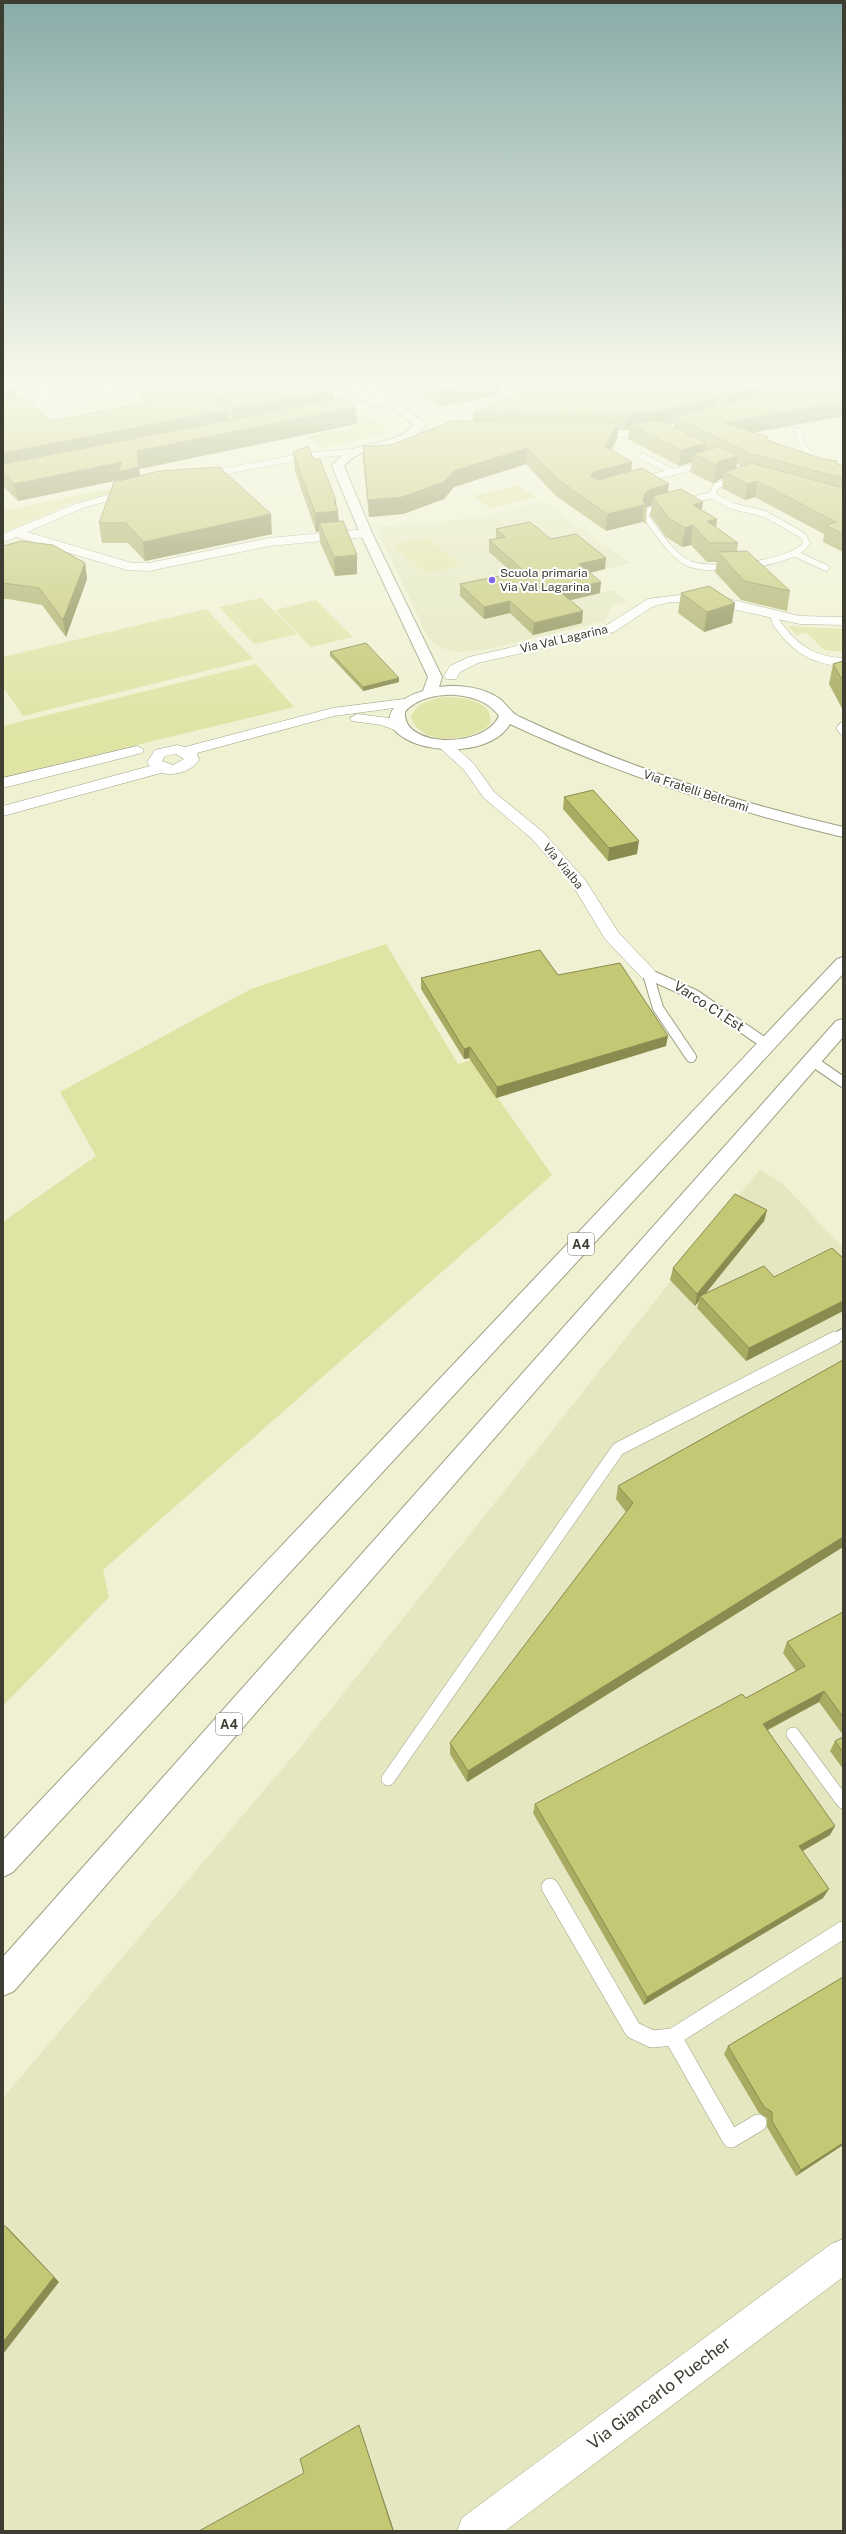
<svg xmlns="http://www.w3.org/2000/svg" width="846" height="2534" viewBox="0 0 846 2534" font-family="'Public Sans',sans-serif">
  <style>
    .built { fill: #e4e7c0 }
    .green { fill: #dfe3a4 }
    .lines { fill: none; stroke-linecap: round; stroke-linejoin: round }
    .service-far4-casing { stroke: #9ea083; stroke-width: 7 }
    .service-far3-casing { stroke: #9ea083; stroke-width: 9 }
    .service-far2-casing { stroke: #9ea083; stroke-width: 12 }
    .service-far1-casing { stroke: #9ea083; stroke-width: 14 }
    .service-casing { stroke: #9ea083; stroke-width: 18 }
    .minor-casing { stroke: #9ea083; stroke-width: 1 }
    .tertiary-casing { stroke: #9ea083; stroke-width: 2 }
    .motorway-casing { stroke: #9ea083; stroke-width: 2 }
    .service-far4 { stroke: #fff; stroke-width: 6 }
    .service-far3 { stroke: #fff; stroke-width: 8 }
    .service-far2 { stroke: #fff; stroke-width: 10 }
    .service-far1 { stroke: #fff; stroke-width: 13 }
    .service { stroke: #fff; stroke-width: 17 }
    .minor { fill: #fff; fill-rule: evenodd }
    .tertiary { fill: #fff; fill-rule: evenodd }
    .motorway { fill: #fff; fill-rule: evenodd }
    .wall { fill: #a9ab63; fill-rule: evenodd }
    .shaded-wall { fill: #898b50 }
    .building { fill: #c4c773; stroke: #898b50 }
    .poi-dot { fill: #8266e2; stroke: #fff; stroke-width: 1.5 }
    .labels { text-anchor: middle; stroke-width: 4; stroke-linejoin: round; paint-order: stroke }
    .far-poi-label { font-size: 12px; fill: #3d3d31; stroke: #fff; text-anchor: start }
    .far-street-label { font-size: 12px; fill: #3d3d31; stroke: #fff }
    .shield { fill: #fff; stroke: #77776f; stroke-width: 1 }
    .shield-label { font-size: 13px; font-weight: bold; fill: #3d3d31 }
    .street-label { font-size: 14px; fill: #3d3d31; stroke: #fff }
    .near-street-label { font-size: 17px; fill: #3d3d31; stroke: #fff }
  </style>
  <rect width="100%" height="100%" fill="#eff1d2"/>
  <path class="built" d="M 186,380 L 260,380 L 103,424 L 81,400 Z
    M 544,502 L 631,563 L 579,575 L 600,593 L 614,590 L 627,602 L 612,605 L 605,621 L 484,650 L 457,652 L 438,647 L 428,637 L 376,527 L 478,518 Z
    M 760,1169 L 785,1186 L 843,1248 L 843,2531 L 3,2531 L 3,2098 L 300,1748 Z"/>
  <path class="green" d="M 355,415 C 365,414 383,420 386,431 L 377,436 L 322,448 L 308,436 L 359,426 L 346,416 Z
    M 518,485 L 536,497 L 490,508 L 473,496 Z
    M 122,486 L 125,489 L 70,504 L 3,533 L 3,511 Z
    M 427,537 L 460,566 L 426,573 L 394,545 Z
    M 261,598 L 297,634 L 254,644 L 219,607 Z
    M 316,600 L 353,637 L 311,647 L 275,610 Z
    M 206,609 L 253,659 L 23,716 L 3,687 L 3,657 Z
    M 788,626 L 843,629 L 843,652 L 824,650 L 807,633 L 796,635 Z
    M 256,664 L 294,707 L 3,777 L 3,726 Z
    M 443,697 C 460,697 495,699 490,724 C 472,742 420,747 411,717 C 416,703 429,700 443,697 Z
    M 386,944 L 458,1064 L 471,1060 L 552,1175 L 103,1570 L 109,1597 L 3,1706 L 3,1222 L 96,1156 L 60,1092 L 251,989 Z"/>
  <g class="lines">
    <g class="service-far4-casing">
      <path id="service-far4" d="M 797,430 L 804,448 L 820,463
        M 643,457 L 673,472 L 705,464
        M 712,495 L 732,506 L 765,514 L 802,535 L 807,543 C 793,564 713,573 690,564 C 671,556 658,532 646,517 L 646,513 L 650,510 Z
        M 712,495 L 716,486 L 735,478
        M 796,554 L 826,568
        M 771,613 L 777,623"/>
    </g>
    <g class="service-far3-casing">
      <path id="service-far3" d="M 776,622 C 793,647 812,661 843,662
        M 843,726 L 841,728 L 843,731"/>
    </g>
    <g class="service-far2-casing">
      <path id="service-far2" d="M 691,1057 L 658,1008 L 648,974 L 695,995 L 766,1044
        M 811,1060 L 843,1082
        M 834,1339 L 843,1334"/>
    </g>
    <g class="service-far1-casing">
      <path id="service-far1" d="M 793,1734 L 843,1802
        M 388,1779 L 618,1449 L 835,1338"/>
    </g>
    <g class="service-casing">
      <path id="service" d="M 550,1887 L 633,2030 L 652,2039 L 673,2037 L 843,1930
        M 673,2037 L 731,2139 L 758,2123"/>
    </g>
    <g class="minor-casing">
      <path id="minor" d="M 35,380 L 45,380 L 51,397 L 142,380 L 164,380 L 159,383 L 50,404 L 3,418 L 3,412 L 41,400 Z
        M 702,417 L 707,420 L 706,422 C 688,427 593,446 584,434 L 589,431 L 646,428 Z
        M 351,449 L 357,452 L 355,454 L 304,459 L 196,480 L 190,477 L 196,474 L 304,453 Z
        M 673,469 L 679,472 L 677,474 L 629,486 L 623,483 L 625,481 Z
        M 136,487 L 140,488 L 140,492 L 83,508 L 27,532 L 132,563 L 149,563 L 269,538 L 366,529 L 372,533 L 366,537 L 269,546 L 149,571 L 127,570 L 16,537 L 3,542 L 3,534 L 75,504 Z
        M 687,594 L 724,598 L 800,616 L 843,617 L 843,625 L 800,624 L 705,603 L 670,602 L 652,607 L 614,632 L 478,663 L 460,672 L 456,679 L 446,679 L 444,676 L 450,666 L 469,657 L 605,626 L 648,599 Z
        M 404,699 L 409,700 L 411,703 L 409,706 L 334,716 L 197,753 L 199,760 C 191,772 175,776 161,773 L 3,816 L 3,806 L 150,766 L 147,762 L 155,750 L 177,745 L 185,747 L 333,708 ZM 176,754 L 184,759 L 173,765 L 162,761 L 165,756 Z
        M 357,714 L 389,718 L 410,729 L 403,733 L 381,725 L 352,721 L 350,718 Z
        M 444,740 L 449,741 L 474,764 L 494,792 L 543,832 L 586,881 L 618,932 L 654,970 L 657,974 L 654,978 L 642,978 L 605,939 L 573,886 L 531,838 L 484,798 L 464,770 L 439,747 L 437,744 L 439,741 Z
        M 137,746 L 144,750 L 142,753 L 3,788 L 3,778 Z
        M 843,2239 L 843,2277 L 505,2531 L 457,2531 L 462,2518 L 831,2244 Z"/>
    </g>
    <g class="tertiary-casing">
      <path id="tertiary" d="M 340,380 L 352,380 L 364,390 L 367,388 L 358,380 L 370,380 L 379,388 L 415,380 L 436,380 L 386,393 L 424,423 L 426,425 C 405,454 364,440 344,466 L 372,533 L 442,677 L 439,687 C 458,684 484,687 500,699 C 508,706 511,713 520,717 C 624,766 731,801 843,827 L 843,837 C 728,810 617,774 510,724 C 492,754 435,755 406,739 C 372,720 398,698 423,691 L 428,677 L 360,533 L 332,466 C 354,435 391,451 414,425 L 385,402 L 374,407 L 322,414 L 322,410 L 366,402 ZM 369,394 L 378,397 L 375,399 ZM 456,695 C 473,697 488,701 499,716 C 485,749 402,748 405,712 C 416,698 439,694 456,695 Z"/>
    </g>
    <g class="motorway-casing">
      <path id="motorway" d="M 843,957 L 843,974 L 13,1872 L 3,1877 L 3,1840 L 837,959 Z
        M 843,1019 L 843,1037 L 14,1991 L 3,1996 L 3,1957 L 836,1021 Z"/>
    </g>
    <use href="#service-far4" class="service-far4"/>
    <use href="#service-far3" class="service-far3"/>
    <use href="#service-far2" class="service-far2"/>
    <use href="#service-far1" class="service-far1"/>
    <use href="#service" class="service"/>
    <use href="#minor" class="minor"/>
    <use href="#tertiary" class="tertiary"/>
    <use href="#motorway" class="motorway"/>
  </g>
  <path class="wall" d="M 3,380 L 13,386 L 16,389 L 17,397 L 51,421 L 145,403 L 139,396 L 137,380 L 333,390 L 333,400 L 356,407 L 357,424 L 139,469 L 140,476 L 272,534 L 145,561 L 128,543 L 102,543 L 99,523 L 119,480 L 18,501 L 3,486 ZM 229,416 L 233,419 L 229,420 Z
    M 79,380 L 131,380 L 86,387 Z
    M 416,380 L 499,380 L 499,395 L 439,407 L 416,390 Z
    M 537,380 L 552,380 L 564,383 L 564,380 L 818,380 L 817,382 L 843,416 L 753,433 L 768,441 L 823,459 L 837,461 L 837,464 L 843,465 L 843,552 L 823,542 L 824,534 L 762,501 L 755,497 L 745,500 L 722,488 L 723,478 L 718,480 L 714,484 L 690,472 L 692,462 L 679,466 L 628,439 L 629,430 L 618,430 L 617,439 L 611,450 L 632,462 L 631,471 L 702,510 L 717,519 L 716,527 L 738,543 L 737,551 L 790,591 L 787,611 L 741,600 L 715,572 L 717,562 L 707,562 L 691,545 L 682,547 L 666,537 L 650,515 L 652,505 L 647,507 L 646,524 L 642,522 L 606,531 L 556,496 L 526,464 L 454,487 L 444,499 L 403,514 L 369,517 L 363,462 L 363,446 L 391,445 L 473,421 L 473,413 L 537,387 ZM 718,403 L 722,405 L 717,406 ZM 674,423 L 674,427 L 668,424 ZM 737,464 L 740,465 L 742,466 L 736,468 Z
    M 293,452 L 314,460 L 336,507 L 339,521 L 357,574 L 335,576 L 320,542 L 319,532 L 316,532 L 295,471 Z
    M 496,529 L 551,539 L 605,569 L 590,573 L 600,593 L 570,600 L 582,623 L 533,635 L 510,613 L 484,619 L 460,596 L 460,584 L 513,573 L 489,552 L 489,540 L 496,539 Z
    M 3,546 L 85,563 L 87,579 L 66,637 L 42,605 L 8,599 L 3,599 Z
    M 681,593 L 732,623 L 704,632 L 678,613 Z
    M 330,652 L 399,682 L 363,691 L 330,656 Z
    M 843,661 L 843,710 L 829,684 L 833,664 Z
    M 564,797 L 637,854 L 608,861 L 563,809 Z
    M 558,975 L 666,1046 L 496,1098 L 469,1058 L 464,1059 L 421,989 L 421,978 Z
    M 767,1210 L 764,1221 L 705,1293 L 774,1277 L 843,1258 L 843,1311 L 746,1361 L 697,1308 L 699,1301 L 695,1306 L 670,1280 L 673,1268 Z
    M 843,1360 L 843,1547 L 467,1782 L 450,1754 L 450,1743 L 626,1512 L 616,1499 L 618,1486 Z
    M 843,1612 L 843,1735 L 819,1702 L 768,1730 L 830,1835 L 802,1851 L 823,1898 L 644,2005 L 533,1813 L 535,1804 L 746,1698 L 796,1671 L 783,1653 L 787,1642 Z
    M 843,1737 L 843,1769 L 830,1751 L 835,1741 Z
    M 728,2046 L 843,2145 L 796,2176 L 767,2127 L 767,2118 L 759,2113 L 724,2054 Z"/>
  <path class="shaded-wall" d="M 5,380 L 12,380 L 14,389 L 16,389 L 19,405 L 3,411 L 3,393 Z
    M 85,380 L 131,380 L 86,387 Z
    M 485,380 L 499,380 L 499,395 L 439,407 L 440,389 Z
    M 786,380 L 818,380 L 816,387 L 726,410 L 729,394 Z
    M 333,390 L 334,407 L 234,426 L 232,409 Z
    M 218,394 L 220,411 L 228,410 L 230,427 L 3,471 L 3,453 L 215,400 Z
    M 718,397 L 716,412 L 675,417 L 674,423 L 659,427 L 629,424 L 629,430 L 626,430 L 627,415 Z
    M 843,402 L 843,416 L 721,438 L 724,423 Z
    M 356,407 L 357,424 L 139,469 L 141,485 L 121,490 L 119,480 L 18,501 L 14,484 L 137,451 Z
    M 619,423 L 617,439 L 604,463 L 605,446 Z
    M 706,443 L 704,459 L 693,454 L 692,462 L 679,466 L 681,450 Z
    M 527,448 L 526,464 L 454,487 L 444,499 L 403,514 L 369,517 L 368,500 L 454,471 Z
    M 738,456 L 735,474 L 724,472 L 723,478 L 718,480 L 714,484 L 716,465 L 720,461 Z
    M 632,462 L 630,479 L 592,489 L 591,477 L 593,472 Z
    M 757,481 L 755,497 L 745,500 L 747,484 Z
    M 669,484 L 667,501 L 653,496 L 652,505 L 647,507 L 644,505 L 642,522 L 606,531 L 607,514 L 651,489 Z
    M 334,501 L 336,501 L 337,511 L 338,511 L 339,530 L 319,523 L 319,532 L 316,532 L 315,513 Z
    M 703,502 L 700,521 L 693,505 Z
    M 271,514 L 272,534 L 145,561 L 143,542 Z
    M 717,519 L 714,538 L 707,521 Z
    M 693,525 L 691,545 L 682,547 L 685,528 Z
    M 357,555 L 357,574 L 335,576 L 334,557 Z
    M 606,558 L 605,569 L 578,575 L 579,564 Z
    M 85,563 L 87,579 L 66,637 L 63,620 Z
    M 601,582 L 600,593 L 559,603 L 559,591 Z
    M 510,601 L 510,613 L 484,619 L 484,607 Z
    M 735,603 L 732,623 L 704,632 L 707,612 Z
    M 583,611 L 582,623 L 533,635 L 534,623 Z
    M 399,678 L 399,682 L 363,691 L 363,687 Z
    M 639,841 L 637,854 L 608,861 L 609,848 Z
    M 668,1036 L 666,1046 L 496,1098 L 497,1087 Z
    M 470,1047 L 469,1058 L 464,1059 L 464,1049 Z
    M 767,1210 L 764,1221 L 702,1298 L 700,1296 L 699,1301 L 695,1306 L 697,1294 Z
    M 843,1301 L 843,1311 L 746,1361 L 749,1348 Z
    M 843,1537 L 843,1547 L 467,1782 L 468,1771 Z
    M 824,1691 L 819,1702 L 759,1734 L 763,1724 Z
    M 835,1826 L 830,1835 L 794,1856 L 799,1846 Z
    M 829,1889 L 823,1898 L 644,2005 L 647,1997 Z
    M 843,2143 L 843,2145 L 796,2176 L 801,2170 Z
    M 3,2224 L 8,2228 L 59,2282 L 3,2354 Z
    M 359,2425 L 360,2428 L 394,2531 L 393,2531 Z"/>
  <path class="building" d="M 3,380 L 6,380 L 16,389 L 3,393 Z
    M 137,380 L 319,380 L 333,390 L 232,409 L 233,403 L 218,394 L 215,400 L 228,410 L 3,453 L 3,401 L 23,396 L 51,421 L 157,401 Z
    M 427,380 L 485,380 L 440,389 Z
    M 539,380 L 552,380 L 597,391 L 581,380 L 687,380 L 718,397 L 660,411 L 627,415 L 473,413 L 540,385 Z
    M 706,380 L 786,380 L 729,394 L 726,391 Z
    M 823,380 L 843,380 L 843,402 L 724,423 L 768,437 L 764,439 L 823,459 L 837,461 L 836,464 L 843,465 L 843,478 L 751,454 L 675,417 Z
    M 343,398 L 356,407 L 137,451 L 139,467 L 118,472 L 122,462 L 14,484 L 3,472 L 3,464 Z
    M 658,420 L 706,443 L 681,450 L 629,424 Z
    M 452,421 L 619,423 L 605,446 L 632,462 L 593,472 L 591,477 L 598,480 L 642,468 L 669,484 L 651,489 L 645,493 L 643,501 L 647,507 L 644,505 L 607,514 L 557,479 L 527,448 L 454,471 L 444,482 L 402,497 L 368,500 L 363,446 L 391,445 Z
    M 308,446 L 314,460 L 320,459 L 336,501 L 334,501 L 338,511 L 315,513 L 293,452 Z
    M 719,447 L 738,456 L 720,461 L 716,465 L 693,454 Z
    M 752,463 L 843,488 L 843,534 L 826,525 L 836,522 L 765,485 L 757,481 L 747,484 L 724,472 Z
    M 219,467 L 271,514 L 143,542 L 126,523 L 99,523 L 114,482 L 159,471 Z
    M 681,489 L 703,502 L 693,505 L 717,519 L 707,521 L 738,543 L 709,543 L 693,525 L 685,528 L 668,518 L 653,496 Z
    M 343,521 L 357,555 L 334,557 L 319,523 Z
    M 530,522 L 551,539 L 576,534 L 606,558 L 579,564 L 601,582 L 559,591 L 583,611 L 534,623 L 510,601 L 484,607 L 460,584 L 524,571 L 489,540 L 505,537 L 496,529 Z
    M 21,541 L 53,545 L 85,563 L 63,620 L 39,588 L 3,583 L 3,546 Z
    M 747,551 L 790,591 L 744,581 L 718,552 Z
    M 709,586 L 735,603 L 707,612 L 681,593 Z
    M 366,643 L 399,678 L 363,687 L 330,652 Z
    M 843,661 L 843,681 L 833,664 Z
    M 593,790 L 639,841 L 609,848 L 564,797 Z
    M 540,950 L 558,975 L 620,963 L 668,1036 L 497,1087 L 470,1047 L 464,1049 L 421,978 Z
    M 735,1194 L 767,1210 L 697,1294 L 673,1268 Z
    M 832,1248 L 843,1258 L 843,1301 L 749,1348 L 700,1296 L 764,1266 L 774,1277 Z
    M 843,1360 L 843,1537 L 468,1771 L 450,1743 L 633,1503 L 618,1486 Z
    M 843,1612 L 843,1717 L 824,1691 L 763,1724 L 835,1826 L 799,1846 L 829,1889 L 647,1997 L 535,1804 L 742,1694 L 746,1698 L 805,1666 L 787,1642 Z
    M 843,1737 L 843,1752 L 835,1741 Z
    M 843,1977 L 843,2143 L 801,2170 L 772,2121 L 772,2112 L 764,2107 L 728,2046 Z
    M 3,2224 L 54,2277 L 3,2342 Z
    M 359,2425 L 393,2531 L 199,2531 L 304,2473 L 300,2459 Z"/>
  <linearGradient id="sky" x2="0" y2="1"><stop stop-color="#89aba8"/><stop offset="0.52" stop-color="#f8f9eb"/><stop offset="1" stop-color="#f8f9eb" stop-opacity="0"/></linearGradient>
  <rect width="846" height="735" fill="url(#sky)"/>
  <circle class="poi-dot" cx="492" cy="580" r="4"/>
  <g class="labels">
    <g class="far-poi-label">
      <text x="500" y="577">Scuola primaria<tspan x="500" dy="14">Via Val Lagarina</tspan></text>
    </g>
    <g class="far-street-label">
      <text transform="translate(564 639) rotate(-13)" y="4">Via Val Lagarina</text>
      <text transform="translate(696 791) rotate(18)" y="4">Via Fratelli Beltrami</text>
      <text transform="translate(563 866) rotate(50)" y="4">Via Vialba</text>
    </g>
    <g class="shield">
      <rect x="568" y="1233" width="26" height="22" rx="3"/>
      <rect x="216" y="1713" width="26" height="22" rx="3"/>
    </g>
    <g class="shield-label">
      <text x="581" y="1249">A4</text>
      <text x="229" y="1729">A4</text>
    </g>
    <g class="street-label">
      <text transform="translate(709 1006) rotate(33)" y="5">Varco C1 Est</text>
    </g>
    <g class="near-street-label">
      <text transform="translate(659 2393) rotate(-37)" y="6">Via Giancarlo Puecher</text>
    </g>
  </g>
  <rect width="846" height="2534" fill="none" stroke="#3d3d31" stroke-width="8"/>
</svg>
